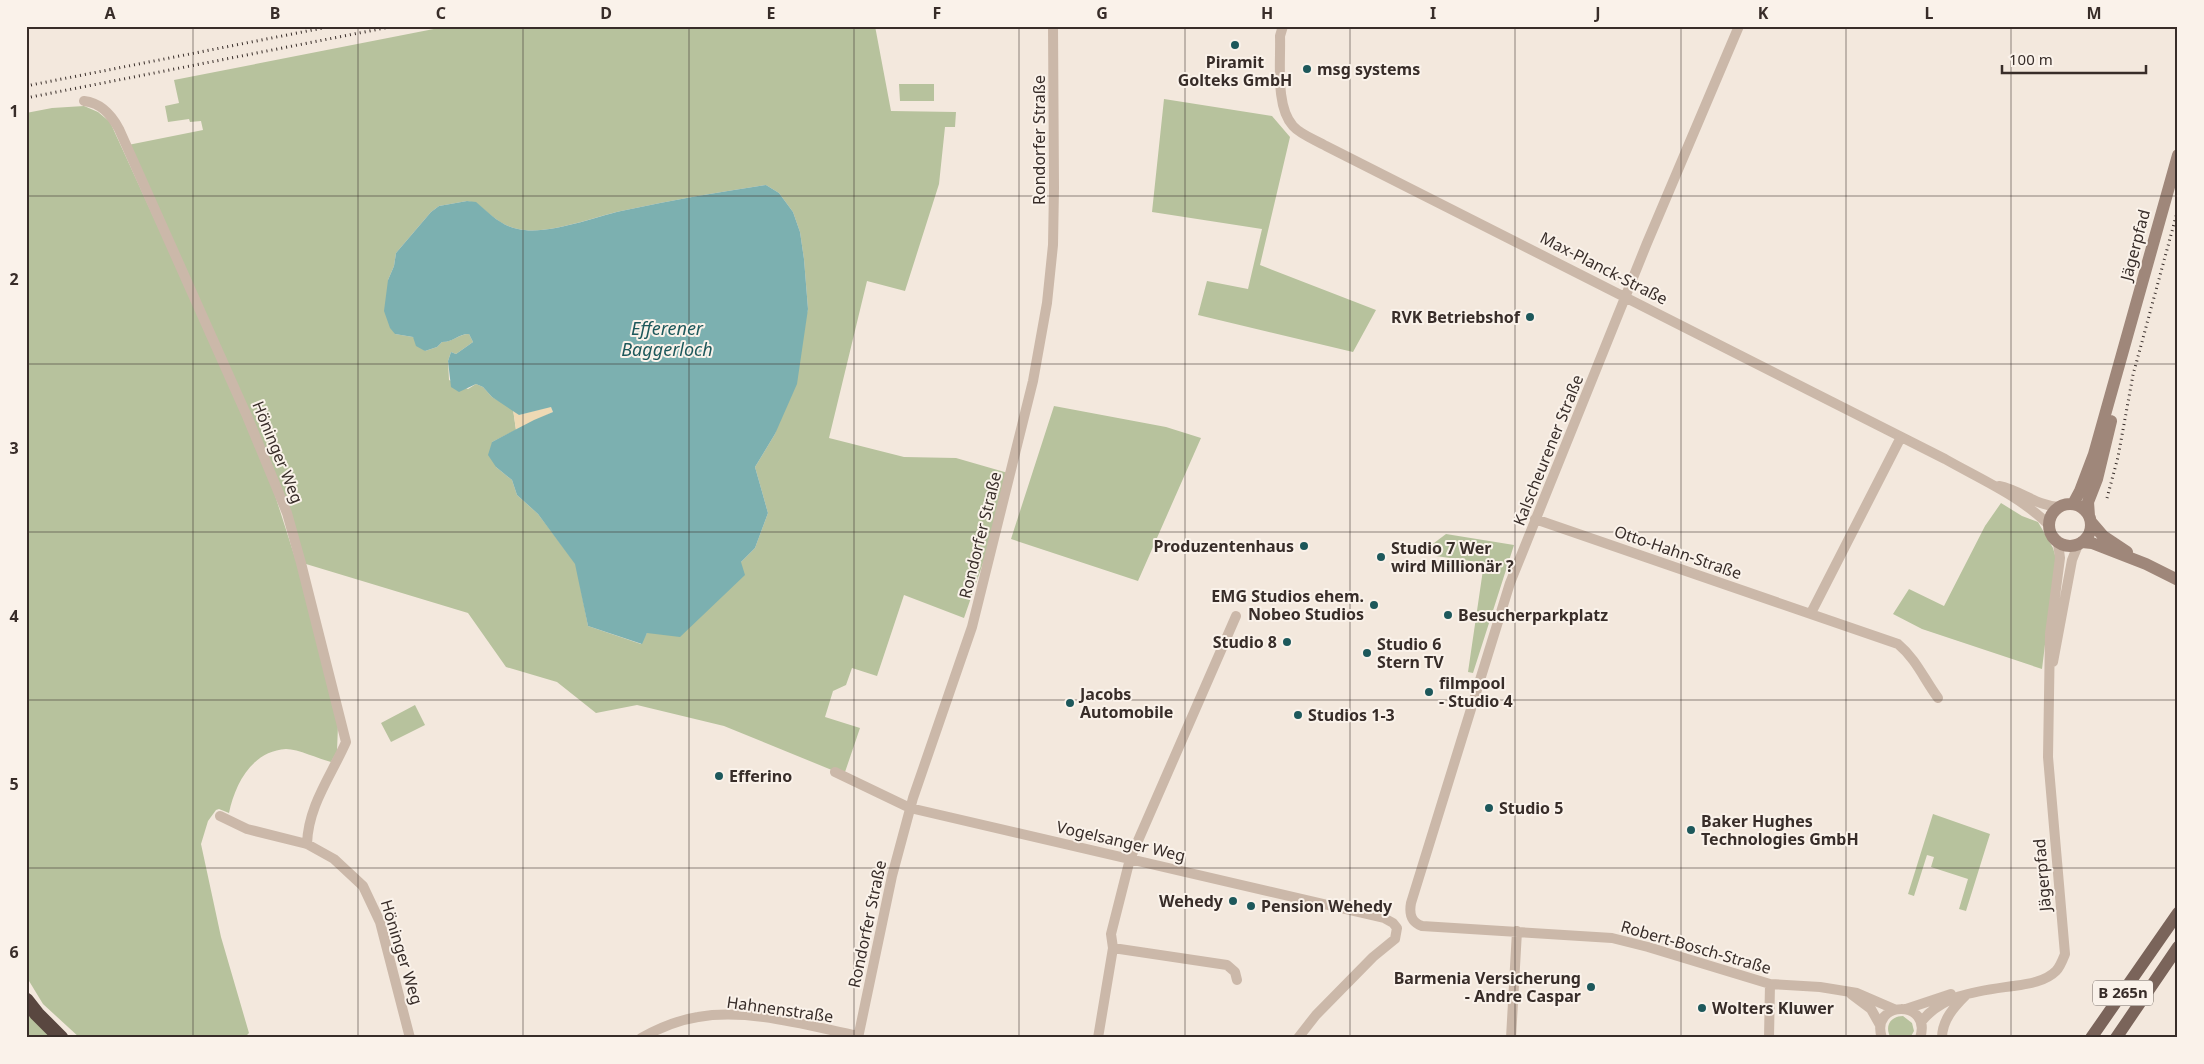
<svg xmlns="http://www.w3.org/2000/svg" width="2204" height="1064" viewBox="0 0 2204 1064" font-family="'Noto Sans',sans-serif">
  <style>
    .green { fill: #b7c29d; fill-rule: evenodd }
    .sand { fill: #eed9b4 }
    .water { fill: #7cb0b0 }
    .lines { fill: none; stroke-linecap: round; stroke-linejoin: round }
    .street { stroke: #cbb8a9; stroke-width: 10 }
    .secondary { stroke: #9f877a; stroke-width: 12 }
    .primary { stroke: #7a645a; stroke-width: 12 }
    .highway { stroke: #594740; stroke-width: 15 }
    .rail { stroke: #382d29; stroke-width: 3; stroke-dasharray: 1 4; stroke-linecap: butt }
    .grid { fill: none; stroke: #382d29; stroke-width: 1; stroke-opacity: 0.55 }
    .poi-dot { fill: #1d585b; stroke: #faf2ea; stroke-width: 2 }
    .labels { text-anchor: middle; stroke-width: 4; stroke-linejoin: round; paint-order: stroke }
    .shield { fill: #faf2ea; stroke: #726863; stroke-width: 1 }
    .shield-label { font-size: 15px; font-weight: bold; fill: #382d29 }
    .poi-label { font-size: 16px; font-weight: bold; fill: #382d29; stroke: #faf2ea; text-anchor: start }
    .street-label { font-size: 16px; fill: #382d29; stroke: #faf2ea }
    .water-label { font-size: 18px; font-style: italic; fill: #1d585b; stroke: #faf2ea }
    .neatline { fill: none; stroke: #382d29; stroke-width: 2 }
    .grid-label { font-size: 16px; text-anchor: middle; font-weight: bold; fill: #382d29 }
  </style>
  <rect width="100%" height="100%" fill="#f3e8dd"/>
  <path class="green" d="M 449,26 L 875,26 L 891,111 L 956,112 L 955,127 L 945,127 L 939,184 L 905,291 L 867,281 L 829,438 L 904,457 L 956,458 L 1008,473 L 990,543 L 964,618 L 904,595 L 877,676 L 852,668 L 846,685 L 833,691 L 825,717 L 860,728 L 844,775 L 724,726 L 637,705 L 596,713 L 557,682 L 506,667 L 468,613 L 306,564 L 128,145 L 203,130 L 201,121 L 190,122 L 189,119 L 168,122 L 165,106 L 179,103 L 174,80 ZM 766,185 L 779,193 L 793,212 L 800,232 L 804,259 L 808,309 L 775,434 L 755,467 L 768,513 L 755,548 L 741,562 L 647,633 L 641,644 L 588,626 L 576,564 L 538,514 L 517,495 L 512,480 L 496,467 L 492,442 L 516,430 L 513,409 L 492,397 L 483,387 L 476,384 L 468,389 L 449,380 L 448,361 L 451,352 L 456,354 L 473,342 L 469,334 C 459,334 453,342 442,342 L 437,347 L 425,351 L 413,337 L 395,334 L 388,280 L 394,266 L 396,253 L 431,212 L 439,206 L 467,201 L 476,203 C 489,213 501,226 518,229 C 548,236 595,216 626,210 C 672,200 719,192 766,185 Z
    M 899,84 L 934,84 L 934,101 L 900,101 Z
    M 1164,99 L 1272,116 L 1290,137 L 1260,265 L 1376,310 L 1353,352 L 1198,315 L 1207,281 L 1248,289 L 1262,229 L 1152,212 Z
    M 84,106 L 98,112 L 110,122 L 219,360 L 273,489 L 298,567 L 338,725 L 337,751 L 331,762 C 319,759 298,749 286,749 C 252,751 235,784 229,813 L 219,809 L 216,810 L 208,821 L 201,844 L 221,937 L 249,1033 L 244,1038 L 80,1038 L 43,1004 L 26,976 L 26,113 L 52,108 Z
    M 1054,406 L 1166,427 L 1201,438 L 1138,581 L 1011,539 Z
    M 2001,503 L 2022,516 L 2038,522 L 2053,548 L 2057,562 L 2049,612 L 2042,669 L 1922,629 L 1893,614 L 1909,589 L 1944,606 L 1985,526 Z
    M 1446,534 L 1514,545 L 1473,673 L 1468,672 L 1484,563 L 1436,556 L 1438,548 L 1430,546 Z
    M 415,705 L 425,725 L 391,742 L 381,723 Z
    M 1933,814 L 1990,834 L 1966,911 L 1959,909 L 1968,879 L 1931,867 L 1934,857 L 1927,855 L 1914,896 L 1908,894 Z
    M 26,1009 L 53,1038 L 26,1038 Z
    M 1903,1016 L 1912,1023 L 1914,1031 L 1910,1038 L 1891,1038 C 1884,1027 1890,1016 1903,1016 Z"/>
  <path class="sand" d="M 551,406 L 553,412 L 516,430 L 513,409 L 519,415 Z"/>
  <path class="water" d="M 766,185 L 779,193 L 793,212 L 800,232 L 804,259 L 808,309 L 797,384 L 775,434 L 755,467 L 768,513 L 755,548 L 741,562 L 745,575 L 680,637 L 647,633 L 642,644 L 588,626 L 575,564 L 538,514 L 517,495 L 512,480 L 496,467 L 488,455 L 492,442 L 534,420 L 553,412 L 551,407 L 519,415 L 492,397 L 483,387 L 476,384 L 459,392 L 451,387 L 448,361 L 451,352 L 456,354 L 473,342 L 469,334 C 458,334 454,342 442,342 L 437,347 L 425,351 L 416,346 L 413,337 L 395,334 L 390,328 L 384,311 L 388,280 L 394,266 L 396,253 L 431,212 L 439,206 L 467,201 L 476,202 C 489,213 501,226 518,229 C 548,236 596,216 626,210 C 672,200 719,192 766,185 Z"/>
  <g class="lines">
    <path class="street" d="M 1283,26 L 1280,36 C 1281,62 1275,106 1293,126 C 1301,135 1316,140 1326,146 L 1945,459 C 1980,479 2020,496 2049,525
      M 1739,26 L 1647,243 L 1510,583 L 1411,903 C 1409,914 1411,922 1422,926 L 1612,938 L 1648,947 L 1770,984 L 1820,987 L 1857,993 L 1894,1009
      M 84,101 C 101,103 111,114 119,129 L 247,416 L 287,513 L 301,563 L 346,742 C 331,776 308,806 307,844
      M 1999,486 C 2020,490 2037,506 2059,507
      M 1535,519 L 1898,644 C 1916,659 1924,679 1938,698
      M 1811,613 L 1901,437
      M 2053,662 L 2072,560 L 2078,545
      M 835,772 L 910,808 L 1384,918 L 1393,923 L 1397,928 L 1395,939 L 1373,957 L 1316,1015 L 1298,1038
      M 220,816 L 247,829 L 307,844 L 334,859 L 363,886 L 380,922 L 410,1038
      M 1113,948 L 1227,965 L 1235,972 L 1237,980
      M 1851,994 L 1871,1009 L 1880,1025
      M 1906,1009 L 1951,994
      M 1921,1022 C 1943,994 1979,991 2013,986 C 2027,984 2045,982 2056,971 C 2060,967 2063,959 2065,954 L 2048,757 L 2050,634 L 2060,558 L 2058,543
      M 641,1038 C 659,1028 678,1020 698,1017 C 749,1008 809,1026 858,1036
      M 858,1038 L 892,876 L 913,798 L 972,627 L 1033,381 L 1047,303 L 1053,245 L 1054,188 L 1053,26
      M 1098,1038 L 1113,948 L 1111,934 L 1130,859 L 1236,616
      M 1511,1038 L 1517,931
      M 1769,1038 L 1770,984
      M 1882,1038 C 1869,1000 1933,999 1920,1038
      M 1942,1038 C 1942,1020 1954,1007 1966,995"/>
    <path class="secondary" d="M2049 525a21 21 0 1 1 42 0a21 21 0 1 1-42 0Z
      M 2073,504 L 2080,491 L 2094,454 L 2178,155
      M 2089,516 L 2088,502 L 2097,479 L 2111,421
      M 2091,522 L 2103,536 L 2127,552
      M 2082,542 L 2092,543 L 2146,564 L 2178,580"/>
    <path class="primary" d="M 2091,1038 L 2178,913
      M 2116,1038 L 2178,947"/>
    <path class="highway" d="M 26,1000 L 37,1014 L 61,1038"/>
    <path class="rail" d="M 26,86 L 333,26
      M 26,98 L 395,26
      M 2107,498 L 2118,457 L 2133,375 L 2178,209"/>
  </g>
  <path class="grid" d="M 193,26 L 193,1038M 358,26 L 358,1038M 523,26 L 523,1038M 689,26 L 689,1038M 854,26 L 854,1038M 1019,26 L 1019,1038M 1185,26 L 1185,1038M 1350,26 L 1350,1038M 1515,26 L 1515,1038M 1681,26 L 1681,1038M 1846,26 L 1846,1038M 2011,26 L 2011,1038M 26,196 L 2178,196M 26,364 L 2178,364M 26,532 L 2178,532M 26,700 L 2178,700M 26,868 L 2178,868"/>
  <g class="poi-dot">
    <circle cx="1235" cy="45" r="5"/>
    <circle cx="1307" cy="69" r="5"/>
    <circle cx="1530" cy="317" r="5"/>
    <circle cx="1304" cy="546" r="5"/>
    <circle cx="1381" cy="557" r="5"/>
    <circle cx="1374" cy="605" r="5"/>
    <circle cx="1448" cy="615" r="5"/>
    <circle cx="1287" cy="642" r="5"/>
    <circle cx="1367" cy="653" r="5"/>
    <circle cx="1429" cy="692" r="5"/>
    <circle cx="1070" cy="703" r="5"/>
    <circle cx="1298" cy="715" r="5"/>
    <circle cx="719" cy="776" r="5"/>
    <circle cx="1489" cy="808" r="5"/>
    <circle cx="1691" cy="830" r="5"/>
    <circle cx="1233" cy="901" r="5"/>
    <circle cx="1251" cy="906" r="5"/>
    <circle cx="1591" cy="987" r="5"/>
    <circle cx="1702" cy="1008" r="5"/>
  </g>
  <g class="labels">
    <rect class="shield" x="2093" y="980.5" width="60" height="25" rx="4"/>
    <g class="shield-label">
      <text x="2123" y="998">B 265n</text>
    </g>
    <g class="poi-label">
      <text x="1235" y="68" text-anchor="middle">Piramit<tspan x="1235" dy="18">Golteks GmbH</tspan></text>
      <text x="1317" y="75">msg systems</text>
      <text x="1520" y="323" text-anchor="end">RVK Betriebshof</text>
      <text x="1294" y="552" text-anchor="end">Produzentenhaus</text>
      <text x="1391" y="554">Studio 7 Wer<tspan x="1391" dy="18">wird Millionär ?</tspan></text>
      <text x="1364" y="602" text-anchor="end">EMG Studios ehem.<tspan x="1364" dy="18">Nobeo Studios</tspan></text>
      <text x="1458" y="621">Besucherparkplatz</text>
      <text x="1277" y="648" text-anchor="end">Studio 8</text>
      <text x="1377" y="650">Studio 6<tspan x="1377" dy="18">Stern TV</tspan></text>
      <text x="1439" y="689">filmpool<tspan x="1439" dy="18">- Studio 4</tspan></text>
      <text x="1080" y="700">Jacobs<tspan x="1080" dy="18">Automobile</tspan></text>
      <text x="1308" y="721">Studios 1-3</text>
      <text x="729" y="782">Efferino</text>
      <text x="1499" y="814">Studio 5</text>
      <text x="1701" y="827">Baker Hughes<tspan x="1701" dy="18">Technologies GmbH</tspan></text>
      <text x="1223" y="907" text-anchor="end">Wehedy</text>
      <text x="1261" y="912">Pension Wehedy</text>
      <text x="1581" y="984" text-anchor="end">Barmenia Versicherung<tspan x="1581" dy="18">- Andre Caspar</tspan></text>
      <text x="1712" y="1014">Wolters Kluwer</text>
    </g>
    <g class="street-label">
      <text transform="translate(1039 140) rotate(-90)" y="6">Rondorfer Straße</text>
      <text transform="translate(2135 245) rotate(-75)" y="6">Jägerpfad</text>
      <text transform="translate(1604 268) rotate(27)" y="6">Max-Planck-Straße</text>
      <text transform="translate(1548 450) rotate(-68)" y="6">Kalscheurener Straße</text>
      <text transform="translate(278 452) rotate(68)" y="6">Höninger Weg</text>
      <text transform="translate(980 535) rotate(-76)" y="6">Rondorfer Straße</text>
      <text transform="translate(1678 552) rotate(19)" y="6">Otto-Hahn-Straße</text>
      <text transform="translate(1121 841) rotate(13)" y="6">Vogelsanger Weg</text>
      <text transform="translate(2042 875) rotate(-95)" y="6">Jägerpfad</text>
      <text transform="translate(867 924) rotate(-78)" y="6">Rondorfer Straße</text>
      <text transform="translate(1696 947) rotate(16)" y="6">Robert-Bosch-Straße</text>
      <text transform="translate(402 952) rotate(73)" y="6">Höninger Weg</text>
      <text transform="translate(780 1009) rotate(8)" y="6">Hahnenstraße</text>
    </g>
    <g class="water-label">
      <text x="667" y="335">Efferener<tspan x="667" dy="21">Baggerloch</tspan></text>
    </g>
  </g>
  <rect width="2204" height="1064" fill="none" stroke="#faf2ea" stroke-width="55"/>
  <path d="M2002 65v8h144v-8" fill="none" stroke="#382d29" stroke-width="2.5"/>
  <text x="2009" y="65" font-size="15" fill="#382d29" stroke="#faf2ea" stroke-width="4" paint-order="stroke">100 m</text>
  <rect x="28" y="28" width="2148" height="1008" class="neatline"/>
  <g class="grid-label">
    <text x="110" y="19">A</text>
    <text x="275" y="19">B</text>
    <text x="441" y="19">C</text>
    <text x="606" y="19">D</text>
    <text x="771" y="19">E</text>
    <text x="937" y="19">F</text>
    <text x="1102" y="19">G</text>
    <text x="1267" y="19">H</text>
    <text x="1433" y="19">I</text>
    <text x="1598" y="19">J</text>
    <text x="1763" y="19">K</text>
    <text x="1929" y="19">L</text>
    <text x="2094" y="19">M</text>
    <text x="14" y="117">1</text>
    <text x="14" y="285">2</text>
    <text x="14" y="454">3</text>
    <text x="14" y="622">4</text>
    <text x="14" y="790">5</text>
    <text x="14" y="958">6</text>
  </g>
</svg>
